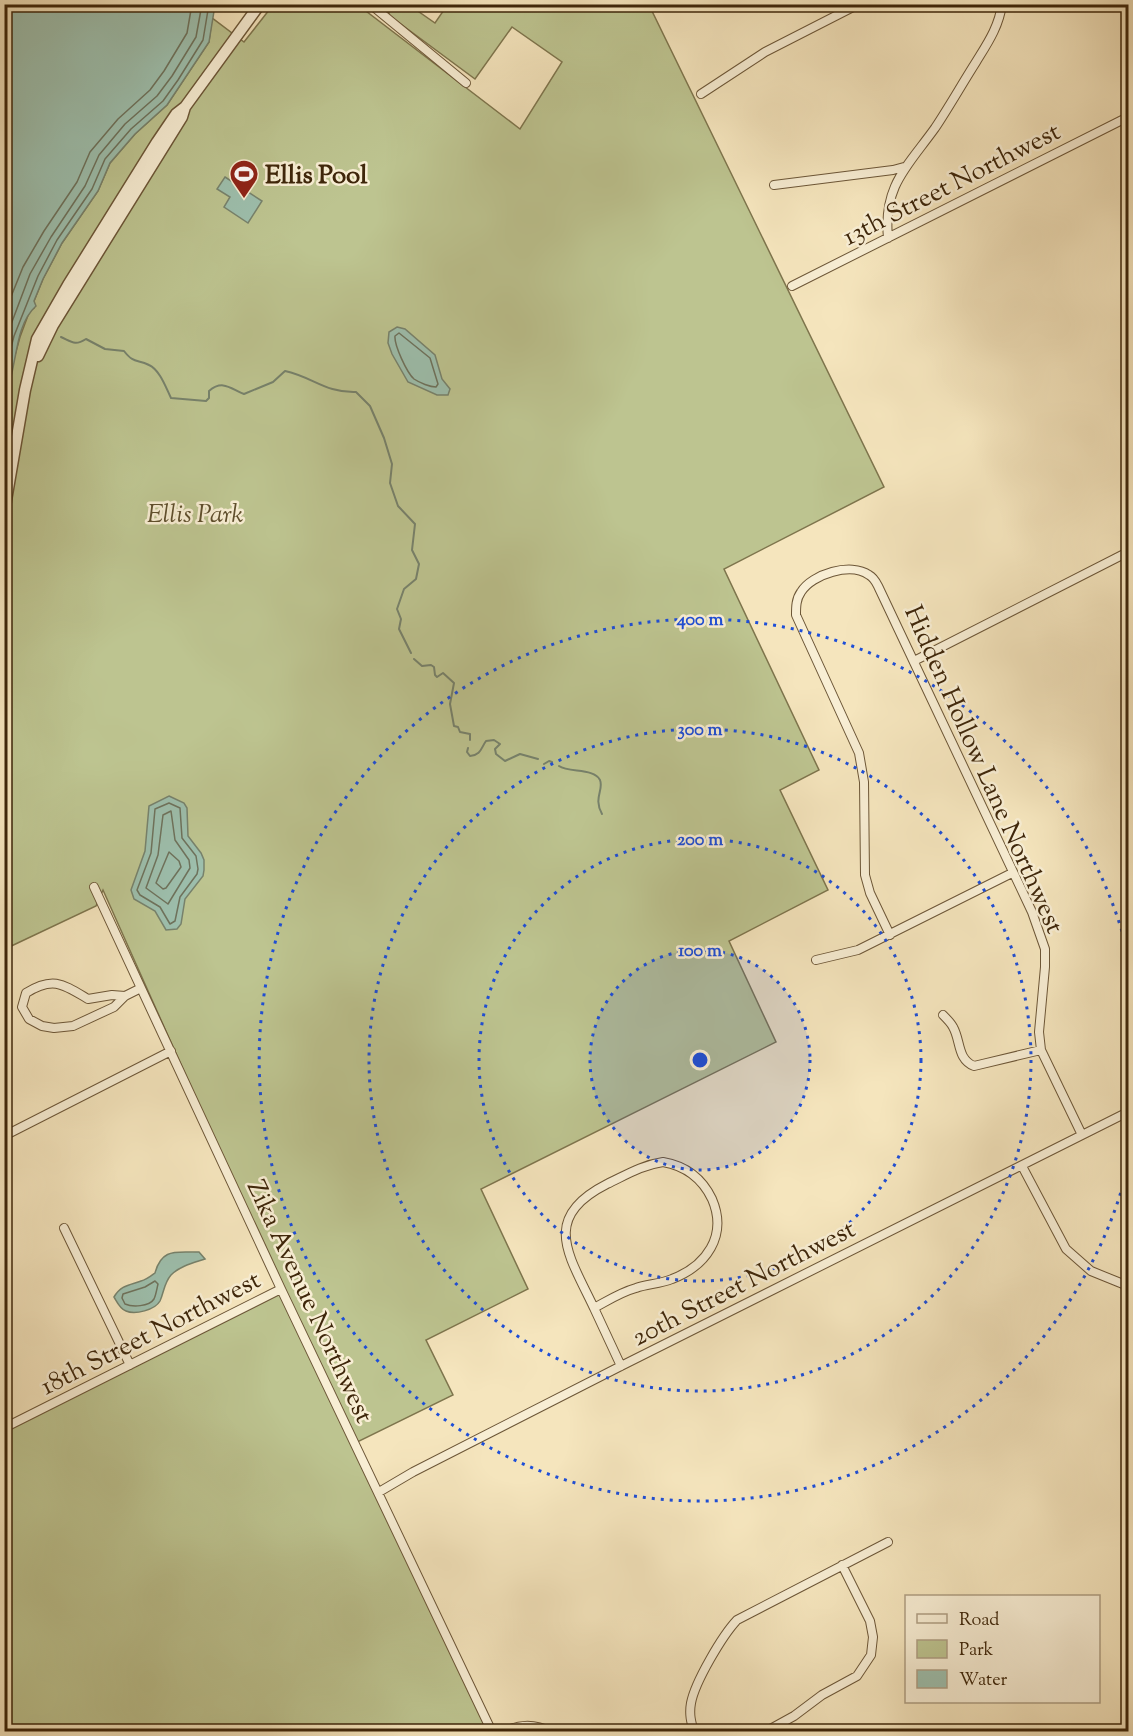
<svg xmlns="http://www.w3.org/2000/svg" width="1133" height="1736" viewBox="0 0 1133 1736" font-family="'Sorts Mill Goudy',serif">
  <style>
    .green { fill: #bdc490; stroke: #7e754d; stroke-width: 1.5 }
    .water { fill: #9dbfad; stroke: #77826c; stroke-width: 1.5 }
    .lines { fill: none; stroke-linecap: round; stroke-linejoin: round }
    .shore { stroke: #6e725c; stroke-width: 1.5 }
    .stream { stroke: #77826c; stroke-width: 2 }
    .minor-casing { stroke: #6c5637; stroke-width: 10 }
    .tertiary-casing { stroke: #6c5637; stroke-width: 13 }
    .minor { stroke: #f8eed4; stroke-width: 8 }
    .tertiary { stroke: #f8eed4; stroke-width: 10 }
    .ring { fill: none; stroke: #1d4ed8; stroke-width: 3; stroke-dasharray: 3 6 }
    .labels { text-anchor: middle; stroke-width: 5; stroke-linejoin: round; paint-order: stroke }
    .poi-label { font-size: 26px; font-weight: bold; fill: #3e260a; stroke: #f8eed4; text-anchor: start }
    .street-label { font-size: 26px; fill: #3e260a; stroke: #f8eed4 }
    .park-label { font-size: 26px; font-style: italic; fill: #5e4e2c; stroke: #f8eed4 }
    .centre { fill: #1d4ed8; stroke: #f8eed4; stroke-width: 3 }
    .ring-label { font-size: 18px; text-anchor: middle; font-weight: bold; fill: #1d4ed8; stroke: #f8eed4; stroke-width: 5; stroke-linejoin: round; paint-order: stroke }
  </style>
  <rect width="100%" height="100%" fill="#f5e5bd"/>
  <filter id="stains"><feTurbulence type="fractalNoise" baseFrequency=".00333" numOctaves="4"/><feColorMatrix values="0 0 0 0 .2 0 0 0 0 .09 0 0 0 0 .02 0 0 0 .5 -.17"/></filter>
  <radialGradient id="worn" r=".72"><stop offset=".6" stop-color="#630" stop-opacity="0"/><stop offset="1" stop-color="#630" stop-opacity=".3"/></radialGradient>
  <path class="green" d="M 273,5 L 358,5 L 520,129 L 562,62 L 512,27 L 475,79 L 390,16 L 387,8 L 389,5 L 409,5 L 435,23 L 446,7 L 443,5 L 649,5 L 884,487 L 724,569 L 819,770 L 780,790 L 828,890 L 729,941 L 776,1042 L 481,1189 L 528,1289 L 426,1340 L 453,1395 L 355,1443 L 492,1731 L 5,1731 L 5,1428 L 281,1289 L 103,890 L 96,906 L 5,949 L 4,395 L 20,337 L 30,310 L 34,308 L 34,301 L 43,279 L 62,243 L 98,191 L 110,163 L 135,134 L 167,105 L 209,42 L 212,18 L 244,42 Z"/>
  <path class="water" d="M 5,4 L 215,5 L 209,42 L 167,105 L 135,134 L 110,163 L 98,191 L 62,243 L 43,279 L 34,301 L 36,306 C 13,327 18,368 5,395 Z
    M 225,177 L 262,201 L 248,223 L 224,207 L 230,197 L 217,189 Z
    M 397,327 L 405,329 L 435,355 L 442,379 L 450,389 L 448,395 L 437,395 L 408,382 L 392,354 L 388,343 L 389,332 Z
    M 169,796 L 184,803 L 187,808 L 188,836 L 201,853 L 204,860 L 204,870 L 203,876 L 185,899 L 181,924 L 177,929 L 166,930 L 155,911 L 134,899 L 131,890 L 145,851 L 149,806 Z
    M 199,1252 L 205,1259 C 193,1263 180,1266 171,1275 C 164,1283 164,1292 160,1301 C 155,1310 135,1315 126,1311 C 120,1309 117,1302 114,1297 C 121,1285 130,1285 141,1281 C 146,1280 151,1276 155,1273 C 162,1247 177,1253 199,1252 Z"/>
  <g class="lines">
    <path class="shore" d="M 4,314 L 23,267 L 44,231 L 77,182 L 90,152 L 118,119 L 150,90 L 164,71 L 187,33 L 192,4
      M 399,333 L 430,358 L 438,384 L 436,387 C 430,387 420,383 414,379 C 407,373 394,345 395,336 Z
      M 4,343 L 30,274 L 51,237 L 85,186 L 99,155 L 125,124 L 157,96 L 172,76 L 196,37 L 202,4
      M 4,375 L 14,336 L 38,276 L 57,240 L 92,189 L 105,159 L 131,129 L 163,101 L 178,80 L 203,40 L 209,4
      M 169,803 L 180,808 L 182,838 L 196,856 L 198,869 L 197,874 L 180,897 L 175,921 L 170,924 L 160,907 L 140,895 L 137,890 L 151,853 L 155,809 Z
      M 171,811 L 175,840 L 189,860 L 190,868 L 168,904 L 146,888 L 158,855 L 163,815 Z
      M 169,852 L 179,861 L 181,867 L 166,888 L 163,889 L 156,883 Z
      M 155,1281 L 158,1284 C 157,1288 156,1295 154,1299 C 149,1307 132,1307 125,1304 L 122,1298 L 123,1294 L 145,1287 Z"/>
    <path class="stream" d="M 61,337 C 72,342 75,346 86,339 L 105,349 L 124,351 C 134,364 137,359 149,365 C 160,370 166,388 171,398 L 206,401 L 209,398 L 209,391 C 223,379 231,389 244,394 L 273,382 L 285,371 C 313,377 325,393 356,392 L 370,406 L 384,438 L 392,464 L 390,483 L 398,506 L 415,524 L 412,550 L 419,564 L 416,579 L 404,589 L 397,609 L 401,619 L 399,629 L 411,653
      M 414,659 L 422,666 L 431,665 L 434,667 L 435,675 L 437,677 L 443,673 L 454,683 L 450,704 L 454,726 L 458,727 L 460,732 L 470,734 L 470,740
      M 468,748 L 467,752 L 470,756 C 481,755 481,748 486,741 L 494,740 L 500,744 L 495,749 L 496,754 L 505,761 L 520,754 L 538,759
      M 544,764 L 549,761 L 552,762
      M 559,766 C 569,773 594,768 600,780 C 604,790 593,798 602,814"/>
    <g class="minor-casing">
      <path id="minor" d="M 370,4 L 466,83
        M 701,94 L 765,52 L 859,4
        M 774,185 L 893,170 L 904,167
        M 888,238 C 883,186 907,167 935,128 C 949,107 962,84 976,62 C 987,44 999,27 1002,4
        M 792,286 L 1128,117
        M 914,661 L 1128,552
        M 94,887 L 281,1289 L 492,1732
        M 890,935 L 870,893 L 865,875 L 864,782 L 859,753 L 796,615 C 796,607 796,599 801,592 C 812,574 851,562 869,575 C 873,577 876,582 878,586 L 1032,912 L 1045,949 L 1045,967 L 1039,1032 L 1041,1050 L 1082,1135
        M 816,960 L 858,950 L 1012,873
        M 125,996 L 112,995 L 88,999 C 63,984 53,976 26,993 L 22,1007 L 29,1019 L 42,1026 L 54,1028 L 73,1026 L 114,1007 L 125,996 L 141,988
        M 943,1015 C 946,1018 951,1023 953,1027 C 961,1041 957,1059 974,1066 L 1041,1050
        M 4,1136 L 171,1051
        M 663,1162 C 686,1166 702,1178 712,1199 C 728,1236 706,1266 672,1279 C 660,1284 647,1284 636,1288 C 621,1292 607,1301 594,1308 C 569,1255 540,1218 607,1184 C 626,1175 642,1165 663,1162 Z
        M 1022,1166 L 1066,1249 L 1091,1271 L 1128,1286
        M 64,1228 L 130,1365
        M 594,1308 L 621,1366
        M 4,1428 L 281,1289
        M 379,1492 L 413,1472 L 621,1366 L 1128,1112
        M 503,1732 C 519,1724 536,1724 551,1732
        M 694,1732 C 691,1722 689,1714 691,1703 C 695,1682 722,1636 737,1620 L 888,1542
        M 765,1732 L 794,1716 L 822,1695 L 857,1676 L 871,1655 L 873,1637 L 870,1621 L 842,1565"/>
    </g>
    <g class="tertiary-casing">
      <path id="tertiary" d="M 38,356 L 53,325 L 182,117 L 185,107 L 260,4
        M 4,512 L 25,390 L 37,339 L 68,285 L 157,142 L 176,114 L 185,107"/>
    </g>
    <use href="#minor" class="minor"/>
    <use href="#tertiary" class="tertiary"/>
  </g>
  <circle cx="700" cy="1060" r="110" fill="#1d4ed8" fill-opacity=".12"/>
  <g class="ring">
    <circle cx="700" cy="1060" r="110"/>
    <circle cx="700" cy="1060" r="221"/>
    <circle cx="700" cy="1060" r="331"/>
    <path d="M1128 1167A441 441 0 1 1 1128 953"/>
  </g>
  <defs>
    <g id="stadium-pin" transform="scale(1.5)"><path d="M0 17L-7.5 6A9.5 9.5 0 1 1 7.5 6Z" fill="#8f2418" stroke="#f8eed4"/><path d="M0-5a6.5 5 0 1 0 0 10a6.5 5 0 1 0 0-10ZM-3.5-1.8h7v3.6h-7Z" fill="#fff"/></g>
  </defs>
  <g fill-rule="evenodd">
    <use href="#stadium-pin" x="244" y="174"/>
  </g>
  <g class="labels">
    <g class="poi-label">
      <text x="265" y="183">Ellis Pool</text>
    </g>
    <g class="street-label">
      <text transform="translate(951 183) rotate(-27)" y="9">13th Street Northwest</text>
      <text transform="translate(985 769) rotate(66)" y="9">Hidden Hollow Lane Northwest</text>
      <text transform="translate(743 1282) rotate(-27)" y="9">20th Street Northwest</text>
      <text transform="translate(311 1301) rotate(65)" y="9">Zika Avenue Northwest</text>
      <text transform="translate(150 1332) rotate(-27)" y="9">18th Street Northwest</text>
    </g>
    <g class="park-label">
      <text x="195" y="522">Ellis Park</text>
    </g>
  </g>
  <circle cx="700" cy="1060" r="9" class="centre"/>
  <g class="ring-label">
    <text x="700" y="625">400 m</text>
    <text x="700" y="735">300 m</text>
    <text x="700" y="845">200 m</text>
    <text x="700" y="956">100 m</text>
  </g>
  <rect width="1133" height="1736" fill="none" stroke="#f5e5bd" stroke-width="24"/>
  <rect x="6" y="6" width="1121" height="1724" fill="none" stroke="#3e260a" stroke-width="3"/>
  <rect x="12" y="12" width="1109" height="1712" fill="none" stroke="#3e260a" stroke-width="1.5"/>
  <rect x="905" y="1595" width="195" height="108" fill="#f8eed4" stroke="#ae9e83" stroke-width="1.5"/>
  <rect x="917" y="1614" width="30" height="9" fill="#f8eed4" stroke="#ae9e83" stroke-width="1.5"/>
  <text x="959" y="1625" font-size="18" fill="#3e260a">Road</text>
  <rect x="917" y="1640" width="30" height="18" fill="#bdc490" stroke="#ae9e83" stroke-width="1.5"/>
  <text x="959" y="1655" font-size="18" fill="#3e260a">Park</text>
  <rect x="917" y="1670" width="30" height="18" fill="#9dbfad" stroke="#ae9e83" stroke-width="1.5"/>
  <text x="959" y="1685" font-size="18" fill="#3e260a">Water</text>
  <rect width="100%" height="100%" filter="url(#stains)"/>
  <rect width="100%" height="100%" fill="url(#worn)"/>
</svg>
